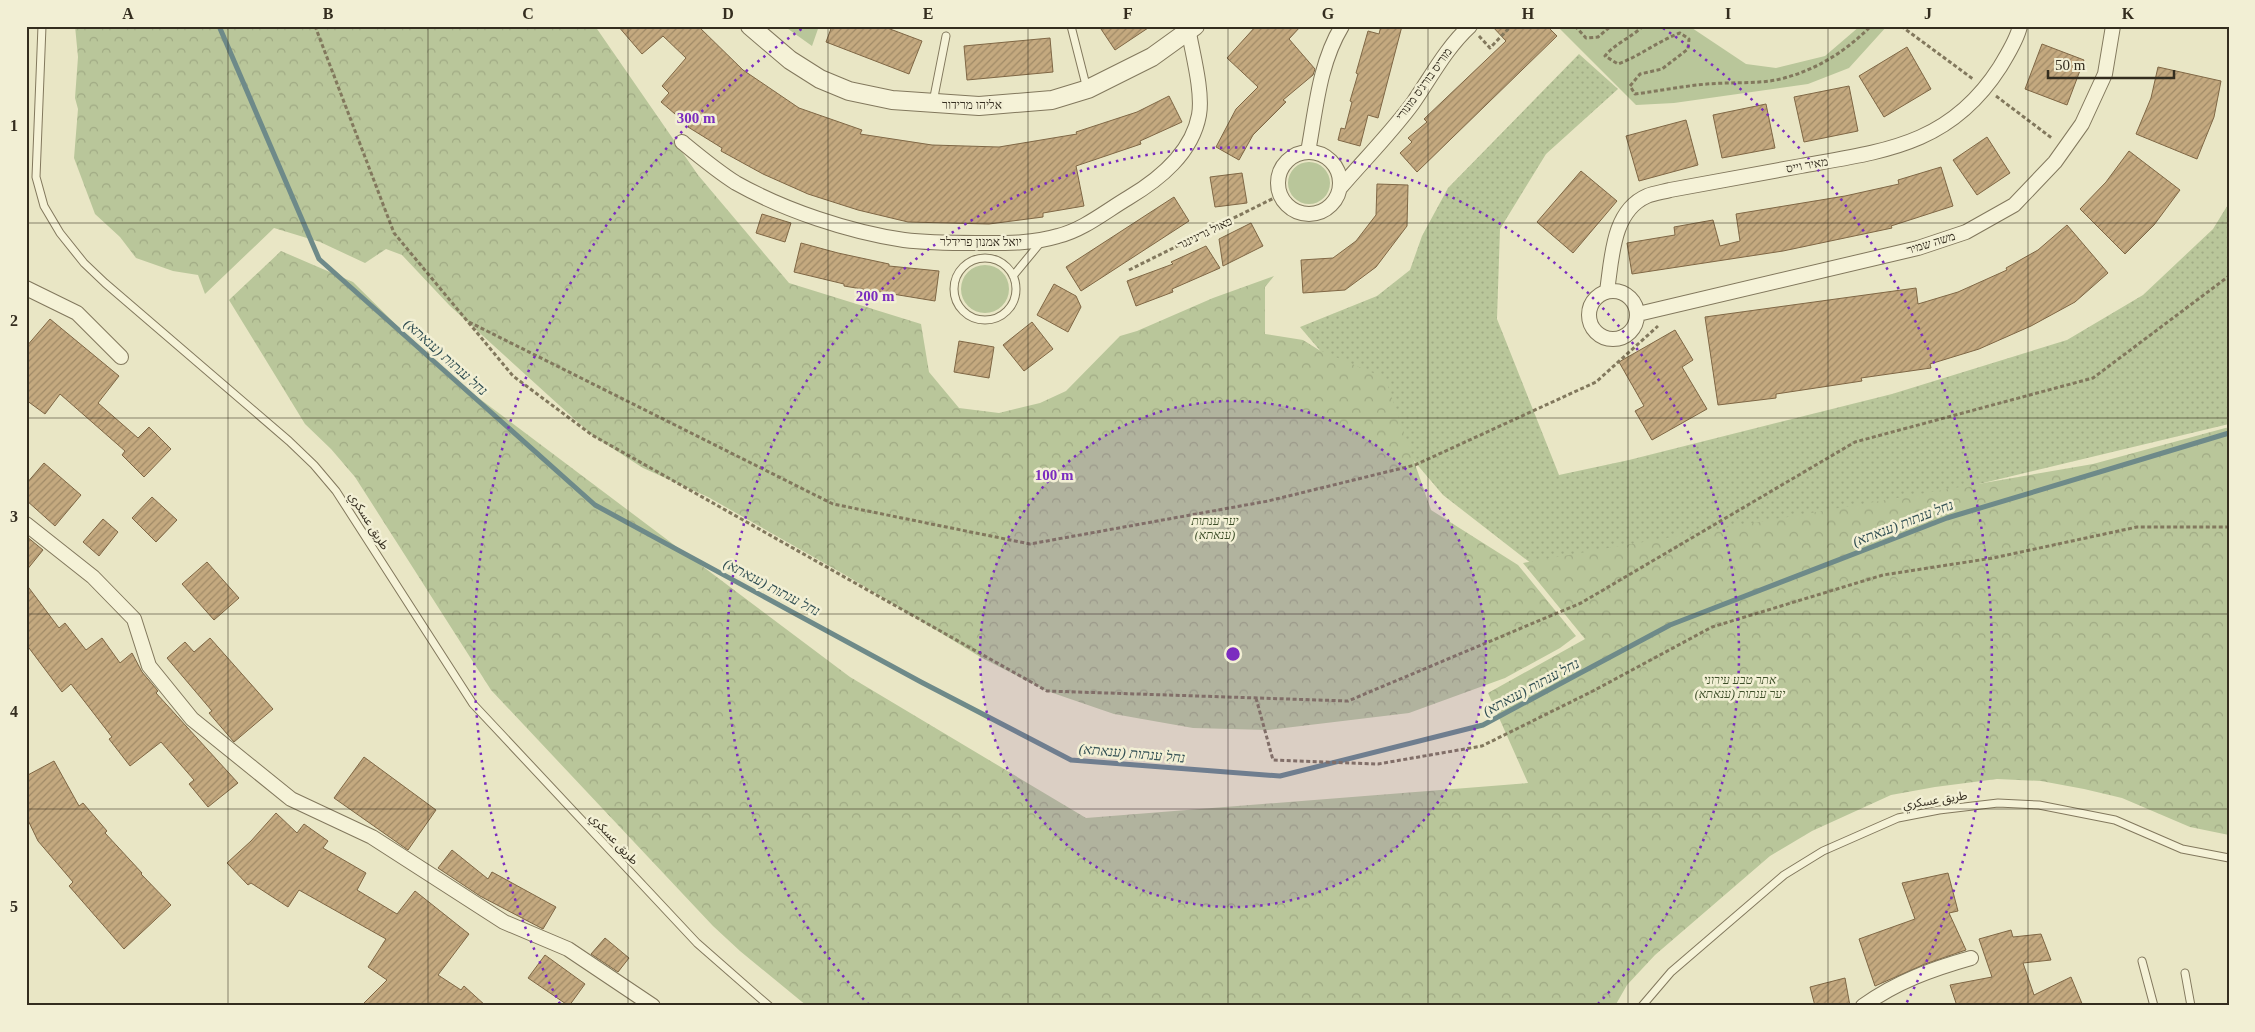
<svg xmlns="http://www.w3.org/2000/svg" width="2255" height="1032" viewBox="0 0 2255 1032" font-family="'Times New Roman','Noto Sans Arabic',Heebo,serif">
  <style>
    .grass { fill: url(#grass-dots) }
    .forest { fill: url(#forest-crowns) }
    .park { fill: #b9c69a }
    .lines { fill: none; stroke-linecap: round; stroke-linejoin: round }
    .stream { stroke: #6e8a89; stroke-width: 5 }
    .building { fill: url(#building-hatch); stroke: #7f6745 }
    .service-casing { stroke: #82785d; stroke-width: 9 }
    .minor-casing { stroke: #82785d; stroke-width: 16 }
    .tertiary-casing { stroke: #82785d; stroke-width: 20 }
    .path { stroke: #82785d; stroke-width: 3; stroke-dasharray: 4 2.5; stroke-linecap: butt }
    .service { stroke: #f5f2d7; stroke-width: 7 }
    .minor { stroke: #f5f2d7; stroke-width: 14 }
    .tertiary { stroke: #f5f2d7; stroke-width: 18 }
    .grid { fill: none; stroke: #342d1f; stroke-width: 1; stroke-opacity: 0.55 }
    .ring { fill: none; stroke: #7b2cbf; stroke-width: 2.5; stroke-dasharray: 2.5 5 }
    .labels { text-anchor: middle; stroke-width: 5; stroke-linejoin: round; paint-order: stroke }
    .street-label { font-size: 12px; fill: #342d1f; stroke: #f2efd4 }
    .park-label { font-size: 12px; font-style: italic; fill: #3d4e28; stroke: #f2efd4 }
    .water-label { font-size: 14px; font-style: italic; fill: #304e52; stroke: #f2efd4 }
    .centre { fill: #7b2cbf; stroke: #f2efd4; stroke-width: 2.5 }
    .ring-label { font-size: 15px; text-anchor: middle; font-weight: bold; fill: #7b2cbf; stroke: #f2efd4; stroke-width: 5; stroke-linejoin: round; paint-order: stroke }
    .neatline { fill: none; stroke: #342d1f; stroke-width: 2 }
    .grid-label { font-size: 16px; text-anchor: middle; font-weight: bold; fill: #342d1f }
  </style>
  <defs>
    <pattern id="grass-dots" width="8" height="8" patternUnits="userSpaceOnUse" patternTransform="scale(1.25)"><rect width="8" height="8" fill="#b9c69a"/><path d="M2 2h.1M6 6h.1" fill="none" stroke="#a0aa84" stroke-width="1.8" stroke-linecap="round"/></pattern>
    <pattern id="forest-crowns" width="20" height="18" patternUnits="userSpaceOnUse" patternTransform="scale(1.25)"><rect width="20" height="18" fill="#b9c69a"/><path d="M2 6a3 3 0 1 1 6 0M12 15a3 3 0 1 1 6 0" fill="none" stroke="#a0aa84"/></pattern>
    <pattern id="building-hatch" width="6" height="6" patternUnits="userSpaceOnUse" patternTransform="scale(1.25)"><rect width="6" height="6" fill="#c4a97f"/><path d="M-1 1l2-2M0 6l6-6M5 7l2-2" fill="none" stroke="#a08a67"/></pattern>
  </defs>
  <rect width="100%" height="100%" fill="#e9e6c5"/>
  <path class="grass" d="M 1579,54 L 1618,89 L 1546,154 L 1500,229 L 1497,319 L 1559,475 L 1629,460 L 1892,394 L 2067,340 L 2143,295 L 2213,229 L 2229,203 L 2229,424 L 1559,585 L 1443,495 L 1300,327 L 1377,296 L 1410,270 L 1422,236 L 1448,188 Z"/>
  <path class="forest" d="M 75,26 L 595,26 L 698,175 L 789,283 L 921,324 L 929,372 L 959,408 L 999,413 L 1040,403 L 1066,391 L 1120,336 L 1137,331 L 1213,298 L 1274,276 L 1265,287 L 1265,334 L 1303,340 L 1319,350 L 1385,378 L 1431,510 L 1518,565 L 1576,636 L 1560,648 L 1505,678 L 1409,713 L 1268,730 L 1193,728 L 1114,714 L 1047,691 L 982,658 L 847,576 L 708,497 L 643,468 L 592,435 L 450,306 L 402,255 L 386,249 L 365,263 L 320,242 L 274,228 L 205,294 L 198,275 L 173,271 L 136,258 L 120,237 L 95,214 L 74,158 L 78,109 L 75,98 L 78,57 Z
    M 281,251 L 353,282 L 444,372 L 850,677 L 1086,818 L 1528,783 L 1488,693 L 1585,639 L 1523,563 L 2093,464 L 2229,427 L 2229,835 L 2190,827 L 2122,798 L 2084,789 L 2041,781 L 1997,779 L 1935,787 L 1891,795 L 1812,831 L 1770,856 L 1655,955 L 1627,985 L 1615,1006 L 807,1006 L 740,951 L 713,926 L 491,690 L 355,477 L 331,449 L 305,424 L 229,300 Z"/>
  <path class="park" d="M 784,26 L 819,26 L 812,46 Z
    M 1557,26 L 1689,26 L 1746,64 L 1776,68 L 1825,56 L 1860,26 L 1887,26 L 1849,68 L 1808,84 L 1674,103 L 1636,105 Z
    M1288 183a21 21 0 1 1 42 0a21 21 0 1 1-42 0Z
    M961 289a24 24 0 1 1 48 0a24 24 0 1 1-48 0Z"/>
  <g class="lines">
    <path class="stream" d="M 219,26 L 319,259 L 595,505 L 921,682 L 1071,760 L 1280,776 L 1483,725 L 1670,625 L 1947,518 L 2229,433"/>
  </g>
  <path class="building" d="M 618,26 L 698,26 L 743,70 L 799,108 L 862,130 L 860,134 L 932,145 L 999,147 L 1077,134 L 1076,132 L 1137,112 L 1169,96 L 1182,122 L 1140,141 L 1141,144 L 1076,166 L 1084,206 L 1043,213 L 1043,217 L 989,224 L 908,222 L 858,210 L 808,194 L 763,174 L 721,151 L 722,148 L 688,127 L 689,126 L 661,102 L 669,93 L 662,86 L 686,58 L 663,36 L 642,54 Z
    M 832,26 L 882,26 L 922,41 L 909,74 L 826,42 Z
    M 1099,26 L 1151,26 L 1115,50 Z
    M 1256,26 L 1301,26 L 1289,39 L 1315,69 L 1313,75 L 1283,100 L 1286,102 L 1253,135 L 1239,160 L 1216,147 L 1236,109 L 1258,87 L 1227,58 Z
    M 1381,26 L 1402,26 L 1378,118 L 1368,115 L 1360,146 L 1338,140 L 1341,128 L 1345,129 L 1352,102 L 1350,101 L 1358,74 L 1356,73 L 1368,31 L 1379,34 Z
    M 1492,26 L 1547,26 L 1557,36 L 1417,172 L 1400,153 L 1412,142 L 1408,138 L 1427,122 L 1424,119 L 1506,41 Z
    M 1050,38 L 1053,72 L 967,80 L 964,46 Z
    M 2042,44 L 2084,60 L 2067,105 L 2025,89 Z
    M 1907,47 L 1931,89 L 1884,117 L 1859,76 Z
    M 2158,67 L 2221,81 L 2214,117 L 2197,159 L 2136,134 L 2151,98 Z
    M 1849,86 L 1858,131 L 1804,142 L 1794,97 Z
    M 1766,104 L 1775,148 L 1722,158 L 1713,115 Z
    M 1686,120 L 1698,165 L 1639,181 L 1626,136 Z
    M 1987,137 L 2010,173 L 1977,195 L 1953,160 Z
    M 2129,151 L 2180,190 L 2154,225 L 2125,254 L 2080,209 L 2106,182 Z
    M 1941,167 L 1953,206 L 1891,226 L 1892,228 L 1783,251 L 1632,274 L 1627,243 L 1675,235 L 1674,227 L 1713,220 L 1720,246 L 1740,241 L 1736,214 L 1845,196 L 1899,184 L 1898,180 Z
    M 1581,171 L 1617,201 L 1573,253 L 1537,222 Z
    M 1242,173 L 1247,203 L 1215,207 L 1210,177 Z
    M 1377,184 L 1408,185 L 1407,226 L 1376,267 L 1345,290 L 1303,293 L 1301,260 L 1333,258 L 1356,241 L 1376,215 Z
    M 1174,197 L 1189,221 L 1081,291 L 1066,267 Z
    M 762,214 L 791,223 L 785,242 L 756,233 Z
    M 1251,223 L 1263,246 L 1223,266 L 1219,239 Z
    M 2067,225 L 2108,273 L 2075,302 L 2031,326 L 1979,349 L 1930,364 L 1931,368 L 1861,378 L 1862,381 L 1776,394 L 1776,398 L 1718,405 L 1705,317 L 1916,288 L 1918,304 L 1958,292 L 2007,270 L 2006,268 L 2038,250 Z
    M 801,243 L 838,253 L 889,264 L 889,266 L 939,271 L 935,301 L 844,286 L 844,284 L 794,272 Z
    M 1206,246 L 1220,268 L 1172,289 L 1173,292 L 1136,306 L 1127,281 L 1173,264 L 1171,262 Z
    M 1054,284 L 1076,296 L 1081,307 L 1068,332 L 1037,315 Z
    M 50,319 L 119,376 L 98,403 L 138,438 L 149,427 L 171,449 L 144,477 L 122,455 L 125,451 L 60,394 L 45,414 L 26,400 L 26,347 Z
    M 1032,322 L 1053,349 L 1024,371 L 1003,345 Z
    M 1675,330 L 1693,360 L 1682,367 L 1707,409 L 1652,440 L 1635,411 L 1644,406 L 1619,362 Z
    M 959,341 L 994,347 L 989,378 L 954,372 Z
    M 44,463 L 81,495 L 55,526 L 26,500 L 26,484 Z
    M 152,497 L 177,520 L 156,542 L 132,518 Z
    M 103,519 L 118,532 L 99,556 L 83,542 Z
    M 26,536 L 43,550 L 26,571 Z
    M 207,562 L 239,598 L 214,620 L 182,584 Z
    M 26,584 L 59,628 L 65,623 L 86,650 L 102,638 L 120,663 L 132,653 L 142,672 L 158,691 L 156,693 L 238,783 L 208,807 L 189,784 L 194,780 L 161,742 L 130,766 L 109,739 L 112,737 L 71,684 L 62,692 L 26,644 Z
    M 210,638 L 273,709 L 234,742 L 209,713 L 212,711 L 167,658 L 185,642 L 194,652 Z
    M 364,757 L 436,810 L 408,850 L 334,798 Z
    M 54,761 L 79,806 L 83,803 L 107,831 L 105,833 L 142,873 L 141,874 L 171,905 L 124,949 L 69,886 L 73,882 L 38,841 L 26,816 L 26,776 Z
    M 276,813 L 297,833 L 304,824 L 328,841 L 323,848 L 366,873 L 357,890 L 397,914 L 415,891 L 469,934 L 438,975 L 461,990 L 464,986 L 486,1006 L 361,1006 L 387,980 L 368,967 L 386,939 L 299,890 L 288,907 L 251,883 L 248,885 L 227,863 L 251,841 Z
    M 452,850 L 488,879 L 492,872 L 556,907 L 543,929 L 480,896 L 438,868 Z
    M 1948,873 L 1958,911 L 1949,913 L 1966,950 L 1925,964 L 1875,986 L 1859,939 L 1915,919 L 1902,883 Z
    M 2011,930 L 2013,937 L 2041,934 L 2051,960 L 2023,963 L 2034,995 L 2071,977 L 2083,1006 L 1957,1006 L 1950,985 L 1992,977 L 1979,939 Z
    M 605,938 L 629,958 L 618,972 L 591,954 Z
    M 545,955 L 585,984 L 569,1006 L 528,978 Z
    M 1845,978 L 1850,1006 L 1815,1006 L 1810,987 Z"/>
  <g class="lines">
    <g class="service-casing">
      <path id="service" d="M 42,26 L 36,177 L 44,206 L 60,233 L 84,263 L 105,283 L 289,441 L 314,465 L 336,491 L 473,704 L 697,943 L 769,1006
        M 1071,26 L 1087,89
        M 933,102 L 946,36
        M954 289a31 31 0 1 1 62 0a31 31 0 1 1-62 0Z
        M 1013,276 L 1041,242
        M 2142,961 L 2154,1006
        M 2185,973 L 2191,1006
        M 1642,1006 L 1671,972 L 1784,875 L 1823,851 L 1898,818 L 1939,810 L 1998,803 L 2039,805 L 2115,820 L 2182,849 L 2229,858"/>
    </g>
    <g class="minor-casing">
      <path id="minor" d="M 682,142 C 699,156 717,171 736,183 C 784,210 849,232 904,240 C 928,243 952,243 976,243 C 1004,243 1031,244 1058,236 C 1083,230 1106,211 1128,198 C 1160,179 1192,153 1199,115 C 1203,93 1193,55 1189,33
        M 1308,152 C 1316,109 1319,64 1342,26
        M1278 183a31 31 0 1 1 62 0a31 31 0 1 1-62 0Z
        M 1340,188 C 1364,160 1391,133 1413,103 C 1431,77 1446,48 1470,26
        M 26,288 L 77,313 L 121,357
        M1589 315a24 24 0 1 1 48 0a24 24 0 1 1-48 0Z
        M 1607,291 C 1612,259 1612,211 1647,196 C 1654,193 1663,192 1670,190 C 1713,182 1757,174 1801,166 C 1885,151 1950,145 2000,67 C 2007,55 2017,40 2020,26
        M 1638,314 L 1918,248 L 1966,232 L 2014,205 L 2055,162 L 2082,124 L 2105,74 L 2113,26
        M 26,524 L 93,577 L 134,619 L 149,666 L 192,719 L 291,799 L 372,837 L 504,922 L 568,949 L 653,1006
        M 1863,1006 C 1896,982 1932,969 1971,958"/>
    </g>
    <g class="tertiary-casing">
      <path id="tertiary" d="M 750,26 L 790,60 L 820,79 L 849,91 L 892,100 L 979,106 L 1052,100 L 1088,89 L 1152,57 L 1195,26"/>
    </g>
    <path class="path" d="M 315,26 L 394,233 L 513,376 L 592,435 L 1047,691 L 1348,701 L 1581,603 L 1855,442 L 2093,378 L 2229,276
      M 1575,26 L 1586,38 L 1598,37 L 1611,26
      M 1643,26 C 1632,37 1613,45 1605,56 L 1618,64 C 1640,56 1658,41 1680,33 L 1689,39 L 1688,49 L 1662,69 L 1640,74 L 1630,86 L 1635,94 C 1659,91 1683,86 1707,84 C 1729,82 1754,84 1776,80 C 1813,72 1844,53 1871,26
      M 1901,26 L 1973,79
      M 1479,36 L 1490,48 L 1511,26
      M 1996,96 L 2053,139
      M 1129,270 L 1280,195
      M 469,322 L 833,504 L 1030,544 L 1268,501 L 1415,465 L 1596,382 L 1658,326
      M 1256,698 L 1273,760 L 1378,764 L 1482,746 L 1593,691 L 1712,627 L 1883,575 L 1993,558 L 2137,527 L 2229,527"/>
    <use href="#service" class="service"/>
    <use href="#minor" class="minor"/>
    <use href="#tertiary" class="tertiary"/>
  </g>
  <path class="grid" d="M 228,26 L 228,1006M 428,26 L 428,1006M 628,26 L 628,1006M 828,26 L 828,1006M 1028,26 L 1028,1006M 1228,26 L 1228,1006M 1428,26 L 1428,1006M 1628,26 L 1628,1006M 1828,26 L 1828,1006M 2028,26 L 2028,1006M 26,223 L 2229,223M 26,418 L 2229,418M 26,614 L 2229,614M 26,809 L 2229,809"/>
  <circle cx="1233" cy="654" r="253" fill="#7b2cbf" fill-opacity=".12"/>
  <g class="ring">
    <circle cx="1233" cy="654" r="253"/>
    <path d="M869 1005A506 506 0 1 1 1597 1005"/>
    <path d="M560 1004A759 759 0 0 1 803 28M1663 28A759 759 0 0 1 1906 1004"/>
  </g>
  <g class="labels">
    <g class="street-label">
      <text transform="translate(1424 84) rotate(-54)" y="4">מוריס בורג'ס מונורי</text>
      <text x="972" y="109">אליהו מרידור</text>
      <text transform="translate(1807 165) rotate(-10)" y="4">מאיר וייס</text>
      <text transform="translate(1205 233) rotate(-26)" y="4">פאול גרינינגר</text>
      <text x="981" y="246">יואל אמנון פרידלר</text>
      <text transform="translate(1931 243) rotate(-17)" y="4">משה שמיר</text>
      <text transform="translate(369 521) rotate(58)" y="4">طريق عسكري</text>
      <text transform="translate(1935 800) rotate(-9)" y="4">طريق عسكري</text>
      <text transform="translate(614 839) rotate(47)" y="4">طريق عسكري</text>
    </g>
    <g class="park-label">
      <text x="1215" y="525">יער ענתות<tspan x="1215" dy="14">(ענאתא)</tspan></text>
      <text x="1740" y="684">אתר טבע עירוני<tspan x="1740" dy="14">יער ענתות (ענאתא)</tspan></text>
    </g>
    <g class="water-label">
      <text transform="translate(446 357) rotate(42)" y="5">נחל ענתות (ענאתא)</text>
      <text transform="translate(1903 523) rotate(-21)" y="5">נחל ענתות (ענאתא)</text>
      <text transform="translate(772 587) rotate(28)" y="5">נחל ענתות (ענאתא)</text>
      <text transform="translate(1531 687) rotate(-28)" y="5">נחל ענתות (ענאתא)</text>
      <text transform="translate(1132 753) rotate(5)" y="5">נחל ענתות (ענאתא)</text>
    </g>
  </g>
  <circle cx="1233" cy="654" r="8" class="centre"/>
  <g class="ring-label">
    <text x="696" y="123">300 m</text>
    <text x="875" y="301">200 m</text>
    <text x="1054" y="480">100 m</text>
  </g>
  <rect width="2255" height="1032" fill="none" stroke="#f2efd4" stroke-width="55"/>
  <path d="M2048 70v8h126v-8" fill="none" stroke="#342d1f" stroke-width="2.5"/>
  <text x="2055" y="70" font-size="15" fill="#342d1f" stroke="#f2efd4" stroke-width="4" paint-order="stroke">50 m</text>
  <rect x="28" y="28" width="2200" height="976" class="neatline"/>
  <g class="grid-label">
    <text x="128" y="19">A</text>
    <text x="328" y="19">B</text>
    <text x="528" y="19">C</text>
    <text x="728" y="19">D</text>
    <text x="928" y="19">E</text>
    <text x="1128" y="19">F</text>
    <text x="1328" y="19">G</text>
    <text x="1528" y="19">H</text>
    <text x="1728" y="19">I</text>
    <text x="1928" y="19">J</text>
    <text x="2128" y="19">K</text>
    <text x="14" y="131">1</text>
    <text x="14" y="326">2</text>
    <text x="14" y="522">3</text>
    <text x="14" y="717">4</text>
    <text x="14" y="912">5</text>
  </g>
</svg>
